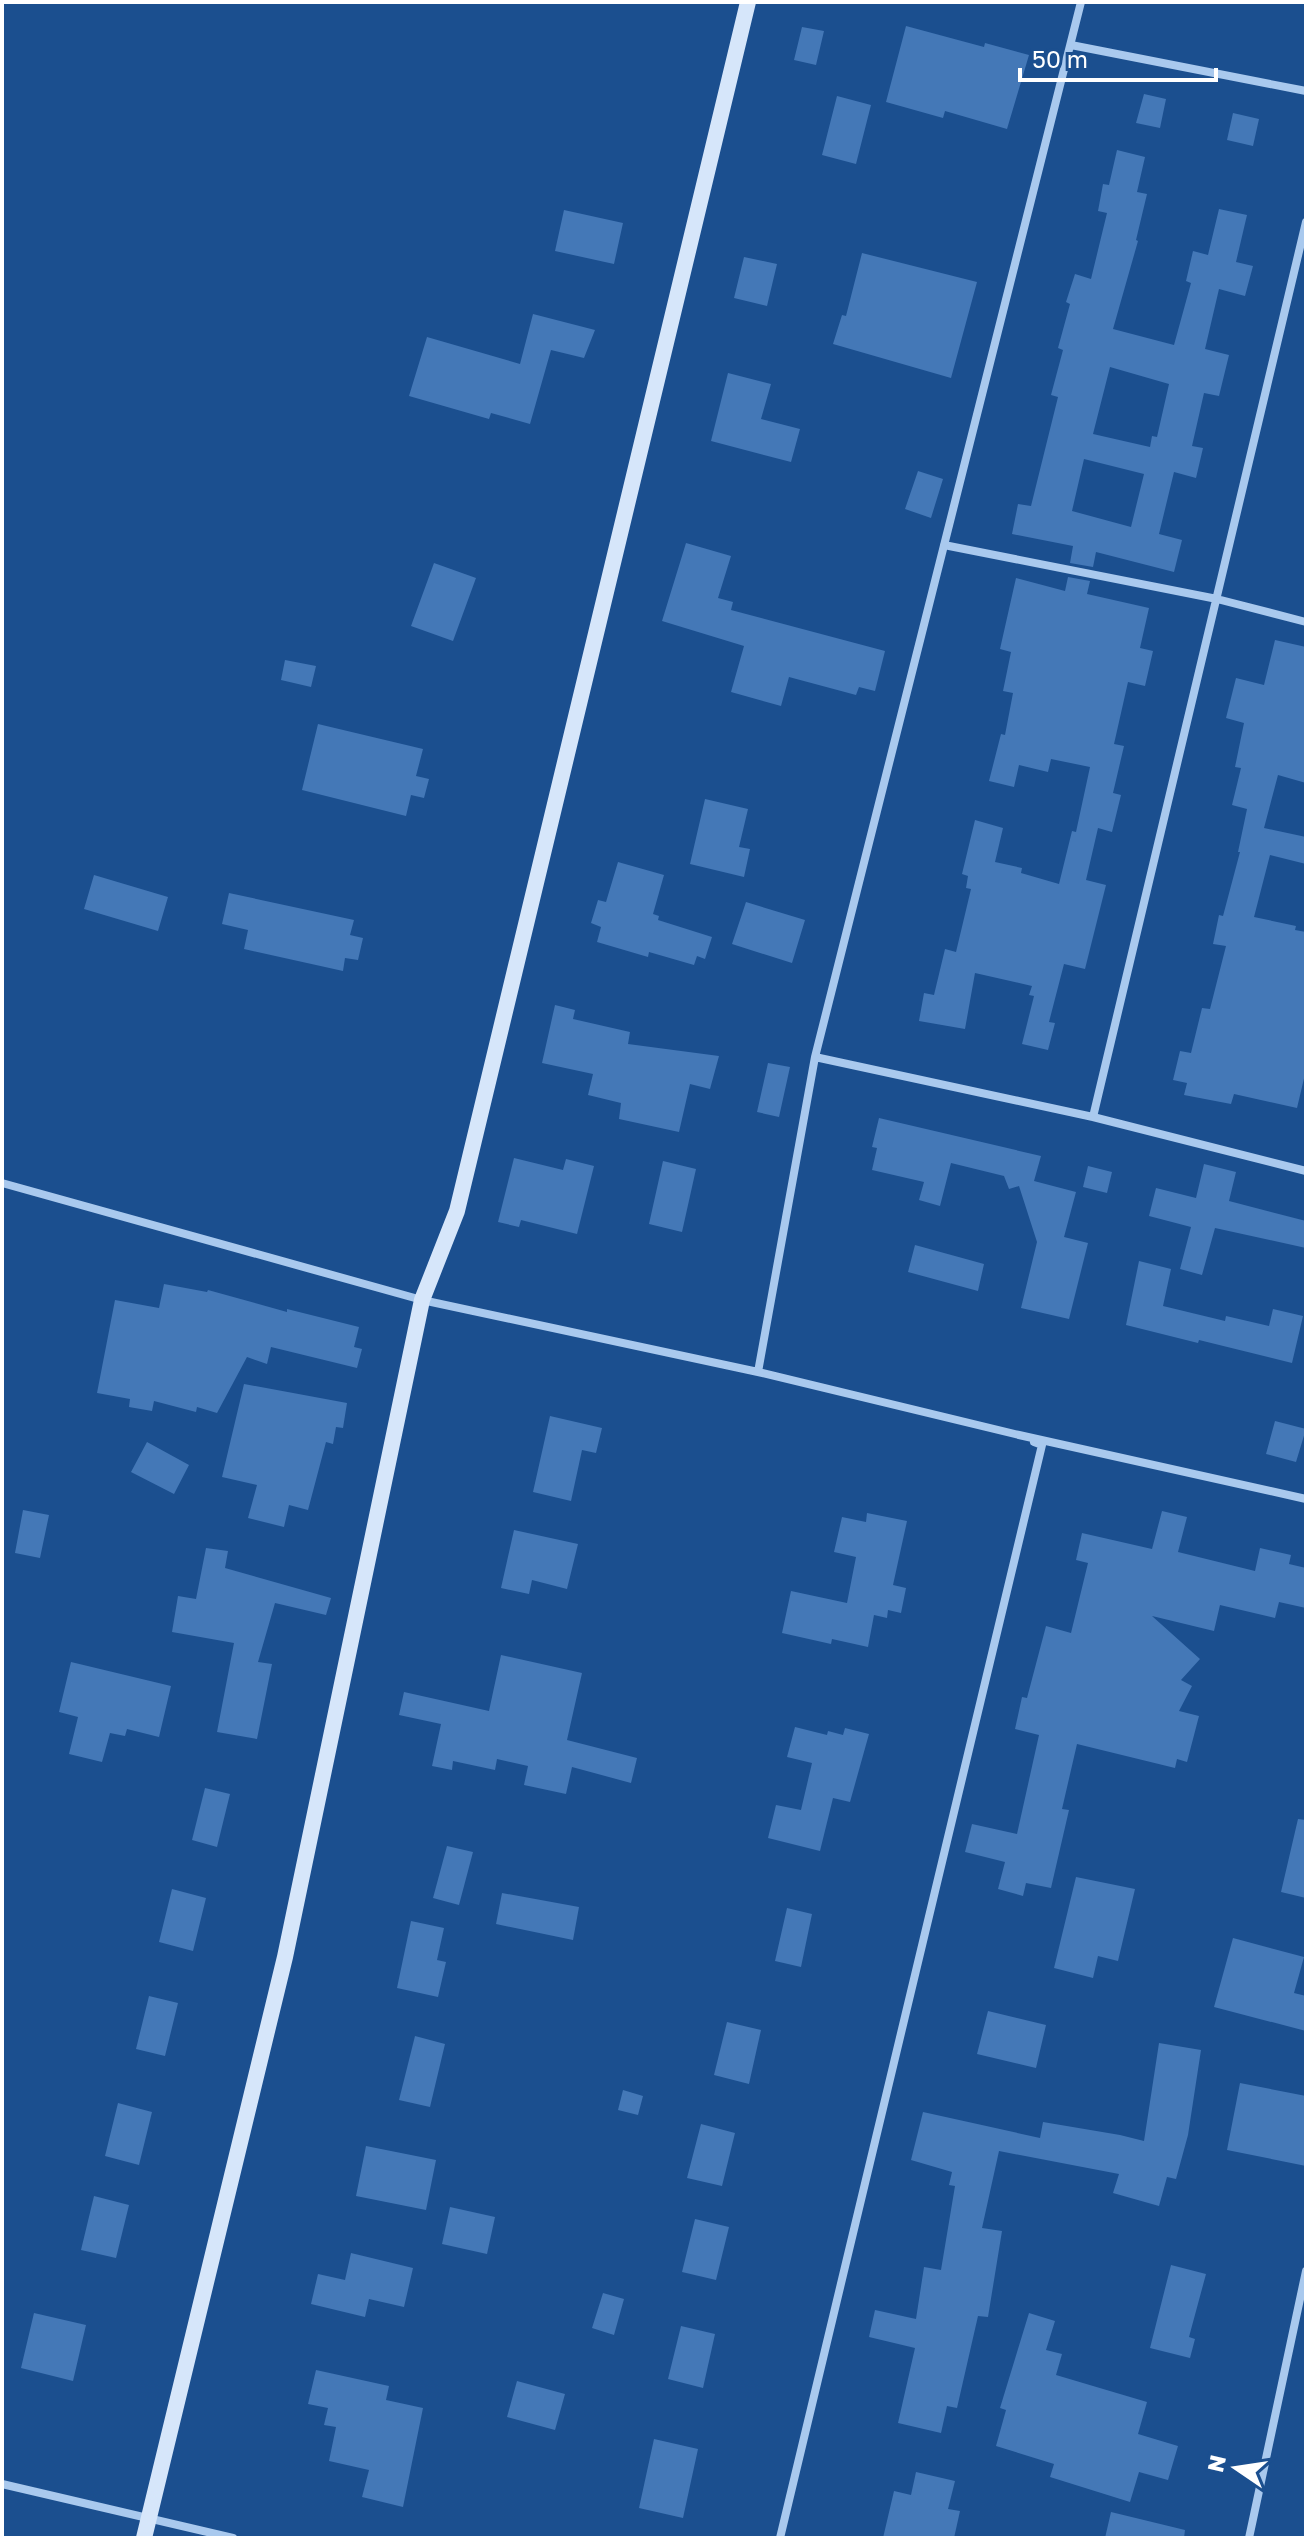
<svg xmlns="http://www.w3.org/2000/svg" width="1308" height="2540" viewBox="0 0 1308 2540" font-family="'Golos Text',sans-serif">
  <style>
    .building { fill: #4478b7; fill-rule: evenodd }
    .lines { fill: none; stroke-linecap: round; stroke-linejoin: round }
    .street { stroke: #a9c9ee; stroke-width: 8 }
    .secondary { stroke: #d6e6fa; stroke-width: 16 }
  </style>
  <rect width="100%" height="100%" fill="#1b4f8f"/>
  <path class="building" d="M 906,26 L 984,47 L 985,43 L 1029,55 L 1007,129 L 945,111 L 943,118 L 886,102 Z
    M 802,27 L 824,31 L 816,65 L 794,60 Z
    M 1144,94 L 1166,99 L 1160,128 L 1136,123 Z
    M 837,96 L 871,105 L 856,164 L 822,155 Z
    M 1233,113 L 1259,119 L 1253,146 L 1227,140 Z
    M 1117,150 L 1145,157 L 1137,192 L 1147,194 L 1136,240 L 1138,241 L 1113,329 L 1174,345 L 1191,283 L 1186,281 L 1193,251 L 1208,255 L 1219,209 L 1247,215 L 1236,262 L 1253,266 L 1245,296 L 1219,289 L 1205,349 L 1229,355 L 1219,396 L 1204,393 L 1192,446 L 1203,448 L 1196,478 L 1174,472 L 1159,534 L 1182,540 L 1174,572 L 1096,552 L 1093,567 L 1070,563 L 1073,546 L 1012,534 L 1018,504 L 1031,506 L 1058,397 L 1051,395 L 1063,350 L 1058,348 L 1070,304 L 1066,302 L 1075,274 L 1091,279 L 1107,213 L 1098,211 L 1103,184 L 1109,185 ZM 1110,367 L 1169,384 L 1157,437 L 1152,436 L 1150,447 L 1093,434 ZM 1084,459 L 1144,474 L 1131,527 L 1072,511 Z
    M 564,210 L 623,223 L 614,264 L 555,251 Z
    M 862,253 L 977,282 L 951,378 L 833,344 L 842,315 L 846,316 Z
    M 744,257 L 777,264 L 767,306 L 734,298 Z
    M 533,314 L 595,330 L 584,358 L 551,350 L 530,424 L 491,413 L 489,419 L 409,396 L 427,337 L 520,364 Z
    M 728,373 L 771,384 L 761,419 L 800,429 L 791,462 L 711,441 Z
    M 918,471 L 943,479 L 931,518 L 905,509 Z
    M 686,543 L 731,556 L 718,598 L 733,602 L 731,610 L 885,651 L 875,691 L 859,687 L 856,695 L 789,677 L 781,706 L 731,692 L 744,646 L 662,621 Z
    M 434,563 L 476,578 L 453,641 L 411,626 Z
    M 1068,577 L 1090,581 L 1087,594 L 1149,608 L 1140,648 L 1153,651 L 1145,686 L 1128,682 L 1114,744 L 1124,746 L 1113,793 L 1121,795 L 1112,832 L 1098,828 L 1086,880 L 1106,885 L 1085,969 L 1064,964 L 1049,1022 L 1055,1023 L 1048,1050 L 1022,1044 L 1034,996 L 1029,995 L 1032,986 L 975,973 L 965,1029 L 919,1021 L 924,993 L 934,995 L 945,949 L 956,952 L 971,889 L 966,888 L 968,876 L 962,874 L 975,820 L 1003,828 L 995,862 L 1022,868 L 1021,873 L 1059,884 L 1072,831 L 1076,832 L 1090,767 L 1051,759 L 1048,772 L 1019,765 L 1014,787 L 989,781 L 1001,734 L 1005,735 L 1013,693 L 1003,691 L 1011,652 L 1000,649 L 1016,578 L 1065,591 Z
    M 1275,640 L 1306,647 L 1306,783 L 1278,775 L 1264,828 L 1306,837 L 1306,864 L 1270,855 L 1254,917 L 1296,926 L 1295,930 L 1306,932 L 1306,1070 L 1297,1108 L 1234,1094 L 1231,1104 L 1184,1095 L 1187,1083 L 1173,1080 L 1180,1051 L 1191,1053 L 1202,1008 L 1210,1009 L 1226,946 L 1213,944 L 1219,915 L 1223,916 L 1240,852 L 1238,852 L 1247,809 L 1232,805 L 1241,768 L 1235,767 L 1244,723 L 1226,718 L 1236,678 L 1264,685 Z
    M 285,660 L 316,666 L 311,687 L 281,680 Z
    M 318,724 L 423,749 L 416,776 L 429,779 L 424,798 L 411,795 L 406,816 L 302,790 Z
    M 705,799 L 748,809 L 739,847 L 750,849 L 744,877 L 690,864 Z
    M 618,862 L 664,875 L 653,914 L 659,916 L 658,920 L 712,937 L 705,959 L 697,956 L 694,965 L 649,952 L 648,957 L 597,942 L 601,927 L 591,923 L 598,900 L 606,902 Z
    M 94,875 L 168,897 L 158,931 L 84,909 Z
    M 229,893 L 354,920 L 350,935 L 363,938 L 358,960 L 345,958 L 343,971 L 244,949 L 248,930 L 222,924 Z
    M 746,902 L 805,920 L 792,963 L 732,944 Z
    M 555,1005 L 575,1010 L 573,1019 L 630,1032 L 628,1044 L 719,1056 L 710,1089 L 690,1084 L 679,1132 L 619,1119 L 621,1103 L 588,1095 L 593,1074 L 542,1063 Z
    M 768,1063 L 790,1067 L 779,1117 L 757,1112 Z
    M 879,1118 L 1041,1156 L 1034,1181 L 1076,1192 L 1064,1237 L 1088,1243 L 1069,1319 L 1021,1308 L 1037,1242 L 1019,1186 L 1009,1189 L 1004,1176 L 951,1163 L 940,1206 L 919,1200 L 924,1182 L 872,1170 L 877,1148 L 872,1147 Z
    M 514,1158 L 563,1170 L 566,1159 L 594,1166 L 577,1234 L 521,1220 L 519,1227 L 498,1222 Z
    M 663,1161 L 696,1169 L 682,1232 L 649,1224 Z
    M 1204,1164 L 1236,1172 L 1229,1201 L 1306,1221 L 1306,1248 L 1215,1228 L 1202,1275 L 1180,1269 L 1191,1227 L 1149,1216 L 1156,1188 L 1196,1198 Z
    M 1088,1166 L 1112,1172 L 1107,1193 L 1083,1187 Z
    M 915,1245 L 984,1264 L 978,1291 L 908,1272 Z
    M 1139,1261 L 1171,1269 L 1163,1306 L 1225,1321 L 1226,1316 L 1269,1326 L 1273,1309 L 1303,1316 L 1292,1363 L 1199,1340 L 1198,1343 L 1126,1325 Z
    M 164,1284 L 207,1292 L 208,1290 L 287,1312 L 287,1309 L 359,1327 L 354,1347 L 362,1349 L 357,1368 L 271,1347 L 267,1364 L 247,1357 L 217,1413 L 197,1407 L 196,1412 L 154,1401 L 152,1411 L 129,1407 L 130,1399 L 97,1393 L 115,1300 L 159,1308 Z
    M 244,1384 L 347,1403 L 343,1428 L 336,1427 L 333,1444 L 326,1442 L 308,1510 L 289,1505 L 284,1527 L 248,1518 L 257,1485 L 222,1477 Z
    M 550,1416 L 602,1428 L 596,1453 L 582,1450 L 571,1501 L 533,1492 Z
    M 1275,1421 L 1306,1429 L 1296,1462 L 1266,1454 Z
    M 147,1442 L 189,1465 L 174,1494 L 131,1472 Z
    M 23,1510 L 49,1515 L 40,1558 L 15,1553 Z
    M 1162,1511 L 1187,1517 L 1178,1552 L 1255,1571 L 1260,1548 L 1291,1555 L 1289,1564 L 1306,1568 L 1306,1608 L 1279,1602 L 1275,1618 L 1220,1605 L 1214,1631 L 1152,1616 L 1200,1659 L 1181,1680 L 1192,1686 L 1179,1711 L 1199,1716 L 1187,1762 L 1177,1759 L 1175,1768 L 1077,1744 L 1062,1809 L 1069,1810 L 1051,1888 L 1026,1883 L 1023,1896 L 998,1889 L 1005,1862 L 965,1852 L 972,1824 L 1017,1834 L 1039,1735 L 1015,1729 L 1022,1697 L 1027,1698 L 1046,1626 L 1071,1633 L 1088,1563 L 1076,1560 L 1082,1533 L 1152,1549 Z
    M 867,1513 L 907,1521 L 893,1585 L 906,1588 L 901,1613 L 888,1610 L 887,1618 L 874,1615 L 868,1647 L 832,1639 L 831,1644 L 782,1633 L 791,1591 L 847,1603 L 856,1557 L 834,1552 L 842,1517 L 866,1522 Z
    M 514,1530 L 578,1544 L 567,1589 L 532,1580 L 529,1594 L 501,1588 Z
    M 206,1548 L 228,1551 L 225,1568 L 331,1598 L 326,1615 L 275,1603 L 258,1662 L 272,1664 L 257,1739 L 217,1732 L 234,1643 L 172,1632 L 178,1596 L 196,1599 Z
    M 501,1655 L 582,1673 L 567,1740 L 637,1758 L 631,1783 L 572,1767 L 566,1794 L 524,1785 L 528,1766 L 497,1759 L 495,1770 L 453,1761 L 452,1770 L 432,1766 L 441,1724 L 399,1715 L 404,1692 L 489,1711 Z
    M 71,1662 L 171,1686 L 159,1737 L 127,1729 L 125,1736 L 110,1733 L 102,1762 L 69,1754 L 78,1717 L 59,1712 Z
    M 795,1727 L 827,1735 L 828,1731 L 843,1735 L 845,1728 L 869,1734 L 850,1802 L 833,1798 L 820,1851 L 768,1838 L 776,1805 L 801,1810 L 812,1763 L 787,1757 Z
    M 205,1788 L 230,1794 L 217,1847 L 192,1840 Z
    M 1298,1819 L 1306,1820 L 1306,1898 L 1281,1892 Z
    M 447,1846 L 473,1852 L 459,1905 L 433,1898 Z
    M 1076,1877 L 1135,1889 L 1118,1961 L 1098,1956 L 1093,1978 L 1054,1968 Z
    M 172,1889 L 206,1898 L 193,1951 L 159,1942 Z
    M 502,1893 L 579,1907 L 573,1940 L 496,1924 Z
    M 787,1908 L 812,1914 L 801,1967 L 775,1961 Z
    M 411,1921 L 444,1928 L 437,1960 L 446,1962 L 438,1997 L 397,1988 Z
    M 1233,1938 L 1304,1957 L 1294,1993 L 1306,1996 L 1306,2031 L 1214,2007 Z
    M 149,1996 L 178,2003 L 165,2056 L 136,2049 Z
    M 988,2011 L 1046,2025 L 1036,2068 L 977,2054 Z
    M 727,2022 L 761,2030 L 749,2084 L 714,2075 Z
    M 415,2036 L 445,2044 L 430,2107 L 399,2100 Z
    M 1159,2043 L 1201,2050 L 1188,2135 L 1176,2179 L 1167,2177 L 1159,2206 L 1113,2193 L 1119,2174 L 999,2151 L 982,2228 L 1002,2231 L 988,2317 L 978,2316 L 957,2408 L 947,2406 L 941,2433 L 898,2423 L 915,2348 L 869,2337 L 875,2310 L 916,2319 L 924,2267 L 941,2270 L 955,2186 L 949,2185 L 952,2172 L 911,2160 L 923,2112 L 1040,2138 L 1043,2122 L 1120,2135 L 1144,2141 Z
    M 1240,2083 L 1306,2096 L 1306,2166 L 1227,2150 Z
    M 623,2090 L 643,2096 L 638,2115 L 618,2110 Z
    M 118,2103 L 152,2112 L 139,2165 L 105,2156 Z
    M 701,2124 L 735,2133 L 722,2186 L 687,2178 Z
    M 366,2146 L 436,2160 L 426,2210 L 356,2196 Z
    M 94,2196 L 129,2205 L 116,2258 L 81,2250 Z
    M 450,2207 L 495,2217 L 487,2254 L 442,2244 Z
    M 695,2219 L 729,2227 L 716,2280 L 682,2272 Z
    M 351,2253 L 413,2268 L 404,2307 L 369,2299 L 365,2317 L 311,2304 L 318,2274 L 345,2280 Z
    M 1171,2265 L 1206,2274 L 1189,2337 L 1195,2339 L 1190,2358 L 1150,2348 Z
    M 603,2293 L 624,2299 L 614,2335 L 592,2328 Z
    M 34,2313 L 86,2325 L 73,2381 L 21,2368 Z
    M 1029,2313 L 1055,2321 L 1046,2350 L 1062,2354 L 1056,2375 L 1147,2402 L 1138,2434 L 1178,2446 L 1168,2480 L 1139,2472 L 1130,2502 L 1050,2477 L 1054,2464 L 996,2446 L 1006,2410 L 1000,2408 Z
    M 681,2326 L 715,2334 L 703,2388 L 668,2379 Z
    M 316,2370 L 389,2386 L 386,2400 L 423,2408 L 403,2507 L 362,2497 L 369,2470 L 329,2461 L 336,2427 L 324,2425 L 328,2408 L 308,2404 Z
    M 517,2381 L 565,2394 L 555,2430 L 507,2417 Z
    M 654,2439 L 698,2449 L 683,2518 L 639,2508 Z
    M 916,2472 L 955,2481 L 948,2509 L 960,2511 L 954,2538 L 883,2538 L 894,2491 L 911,2495 Z
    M 1111,2512 L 1185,2530 L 1184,2538 L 1105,2538 Z"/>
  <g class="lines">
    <path class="street" d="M 1071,45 L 1306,91
      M 944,545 L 1217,599 L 1306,622
      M 815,1057 L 1093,1117 L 1306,1171
      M 1093,1117 L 1306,222
      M 2,1183 L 422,1300 L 758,1372 L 1019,1435 L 1306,1499
      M 758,1372 L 815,1057 L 1081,2
      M 2,2484 L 233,2538
      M 780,2538 L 1042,1445 L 1034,1442
      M 1249,2538 L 1306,2271"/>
    <path class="secondary" d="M 144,2538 L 285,1957 L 422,1300 L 457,1211 L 748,2"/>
  </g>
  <rect width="1308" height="2540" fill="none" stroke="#ffffff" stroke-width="8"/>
  <g transform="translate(1236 2468) rotate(283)" stroke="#1b4f8f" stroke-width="6" paint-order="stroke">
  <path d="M0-6L14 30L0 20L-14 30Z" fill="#ffffff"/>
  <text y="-12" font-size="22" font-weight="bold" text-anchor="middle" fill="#ffffff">N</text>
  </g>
  <path d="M1020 68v12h196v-12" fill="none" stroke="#ffffff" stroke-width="4"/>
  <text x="1032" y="68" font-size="24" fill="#ffffff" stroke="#1b4f8f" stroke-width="6" paint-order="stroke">50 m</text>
</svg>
